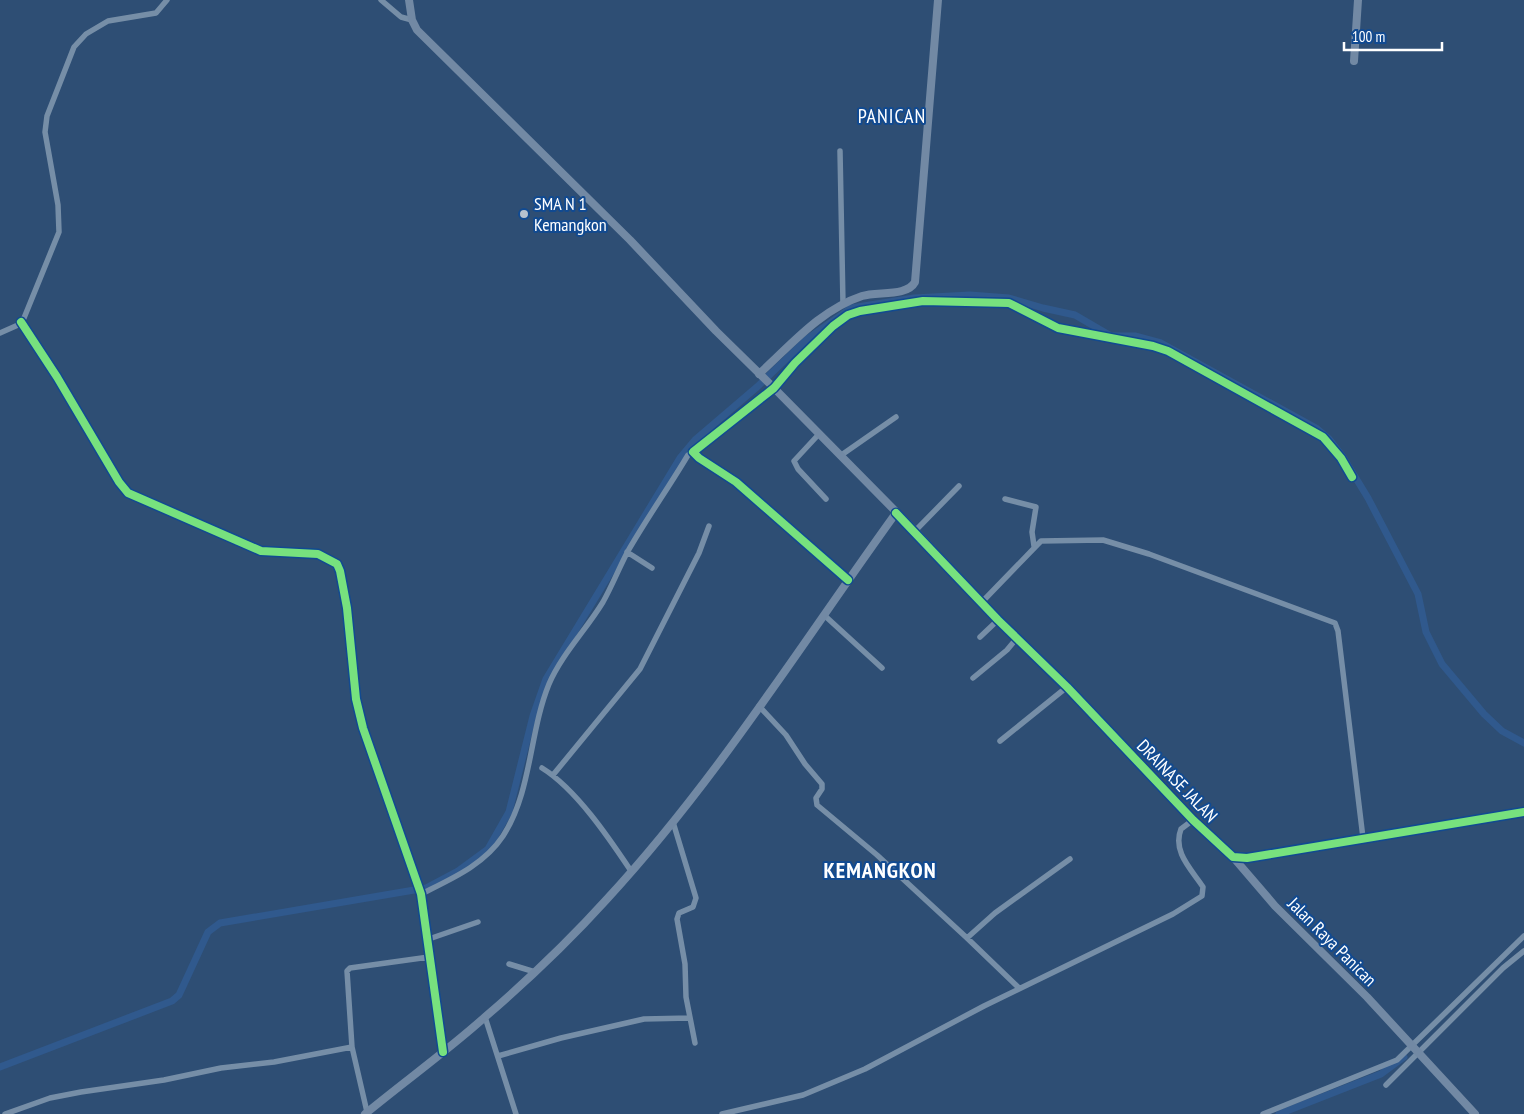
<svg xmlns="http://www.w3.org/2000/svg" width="1524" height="1114" viewBox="0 0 1524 1114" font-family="'PT Sans Narrow',sans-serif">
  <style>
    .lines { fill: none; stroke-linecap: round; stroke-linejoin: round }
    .canal { stroke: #30598d; stroke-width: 7 }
    .street { stroke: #768ea7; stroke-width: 5.5 }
    .secondary { stroke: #7289a4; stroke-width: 8 }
    .cycleway-casing { stroke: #114a91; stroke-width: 11 }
    .cycleway { stroke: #77e17e; stroke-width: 8 }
    .poi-dot { fill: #b6c1ce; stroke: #114a91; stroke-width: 2 }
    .labels { text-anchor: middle; stroke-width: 4; stroke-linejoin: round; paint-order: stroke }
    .poi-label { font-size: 18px; fill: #fff; stroke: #114a91; text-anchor: start }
    .street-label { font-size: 18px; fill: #fff; stroke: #114a91 }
    .quarter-label { font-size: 20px; letter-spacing: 1px; fill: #fff; stroke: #114a91 }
    .district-label { font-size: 22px; font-weight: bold; letter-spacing: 1px; fill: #fff; stroke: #114a91 }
  </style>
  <rect width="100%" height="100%" fill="#2e4e74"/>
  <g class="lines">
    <path class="canal" d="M 0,1067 L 172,1001 L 179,995 L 208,932 L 220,923 L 426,888 L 458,871 L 488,849 L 509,812 L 533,716 L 546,679 L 680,458 L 695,440 L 757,387 L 807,339 L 851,308 L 914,298 L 970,295 L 1009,298 L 1043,308 L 1075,315 L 1111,336 L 1135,336 L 1161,343 L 1316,428 L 1329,439 L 1343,457 L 1368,498 L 1418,594 L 1426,632 L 1442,664 L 1484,714 L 1502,731 L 1524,743
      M 1279,1114 L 1381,1074 L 1404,1057"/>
    <path class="street" d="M 381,0 L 401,17 L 412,20
      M 840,151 L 843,304
      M 21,322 L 57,377 L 119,482 L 128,493 L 261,551 L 318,554 L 337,564 L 340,571 L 347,608 L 356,699 L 363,728 L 421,894 L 443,1052
      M 0,333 L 18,325 L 24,318 L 59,232 L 58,205 L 45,132 L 47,116 L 74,47 L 86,34 L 108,21 L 156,13 L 167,0
      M 819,434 L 794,461 L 798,469 L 826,499
      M 840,456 L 896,417
      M 1005,499 L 1036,507 L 1032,532 L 1034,546
      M 915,531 L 959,486
      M 627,552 L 652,568
      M 848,580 L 736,482 L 699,458 L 693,452 L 774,388 L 795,363 L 833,326 L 848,315 L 860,311 L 923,301 L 1009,303 L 1058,328 L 1153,346 L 1168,351 L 1323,437 L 1341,458 L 1352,477
      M 982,602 L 1041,541 L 1103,540 L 1149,554 L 1335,623 L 1338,631 L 1363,838
      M 824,615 L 882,668
      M 980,637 L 998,620
      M 973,678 L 1007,650 L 1017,638
      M 759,706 L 786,735 L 805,764 L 822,784 L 822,789 L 816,798 L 817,805 L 877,855 L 967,938
      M 1000,741 L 1067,687
      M 542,768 C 576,789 609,838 631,871
      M 553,775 L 640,669 L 699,553 L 709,526
      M 673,822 L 696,898 L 693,907 L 679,913 L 677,919 L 685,964 L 686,997 L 695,1043
      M 421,894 C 451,879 484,865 503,836 C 532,791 529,733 549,684 C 562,654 586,630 603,602 C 612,586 619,568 628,551 C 647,518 669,487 688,455 L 693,452
      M 426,940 L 478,922
      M 509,964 L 535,972
      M 1019,988 L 967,938 L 995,913 L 1070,859
      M 485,1017 L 516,1114
      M 352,1047 L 347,971 L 350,968 L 429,957
      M 498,1056 L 561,1038 L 644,1019 L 690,1018
      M 1386,1085 L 1503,968 L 1524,951
      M 5,1114 L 50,1098 L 81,1092 L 164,1080 L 221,1068 L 274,1062 L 352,1047 L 367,1112
      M 722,1114 L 803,1095 L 865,1069 L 984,1006 L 1173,914 L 1202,896 L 1203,887 C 1192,870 1172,852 1181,829 L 1193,820
      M 1263,1114 L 1397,1060 L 1524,936"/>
    <path class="secondary" d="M 409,0 L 412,20 L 417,30 L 630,240 L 716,331 L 772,386 L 915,531 L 998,620 L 1067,687 L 1193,820 L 1233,857 L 1247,858 L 1524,812
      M 1354,61 L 1358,0
      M 759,374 C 791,345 820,310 862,296 C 877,291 907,297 915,282 L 938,0
      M 1233,857 L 1275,906 L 1367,997 L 1475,1114
      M 365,1114 C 405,1081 447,1051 485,1017 C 528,980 569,941 607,899 C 716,781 802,643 896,513"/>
    <g class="cycleway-casing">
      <path id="cycleway" d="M 21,322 L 57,377 L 119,482 L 128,493 L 261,551 L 318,554 L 337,564 L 340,571 L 347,608 L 356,699 L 363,728 L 421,894 L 443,1052
        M 896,513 L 998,620 L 1067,687 L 1193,820 L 1233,857 L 1247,858 L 1524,812
        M 848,580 L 736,482 L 699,458 L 693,452 L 774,388 L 795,363 L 833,326 L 848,315 L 860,311 L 923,301 L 1009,303 L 1058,328 L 1153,346 L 1168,351 L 1323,437 L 1341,458 L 1352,477"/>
    </g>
    <use href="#cycleway" class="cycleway"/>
  </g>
  <circle class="poi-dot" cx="524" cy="214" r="5"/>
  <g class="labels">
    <g class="poi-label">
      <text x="534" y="210">SMA N 1<tspan x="534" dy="21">Kemangkon</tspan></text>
    </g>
    <g class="street-label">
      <text transform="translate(1177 781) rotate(46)" y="6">DRAINASE JALAN</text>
      <text transform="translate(1332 942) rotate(45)" y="6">Jalan Raya Panican</text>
    </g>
    <g class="quarter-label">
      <text x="892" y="123">PANICAN</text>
    </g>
    <g class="district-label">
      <text x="880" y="878">KEMANGKON</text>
    </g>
  </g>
  <path d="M1344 42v8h98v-8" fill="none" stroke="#ffffff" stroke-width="2.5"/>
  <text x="1352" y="42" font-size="15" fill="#ffffff" stroke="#114a91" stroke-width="4" paint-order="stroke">100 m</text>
</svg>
